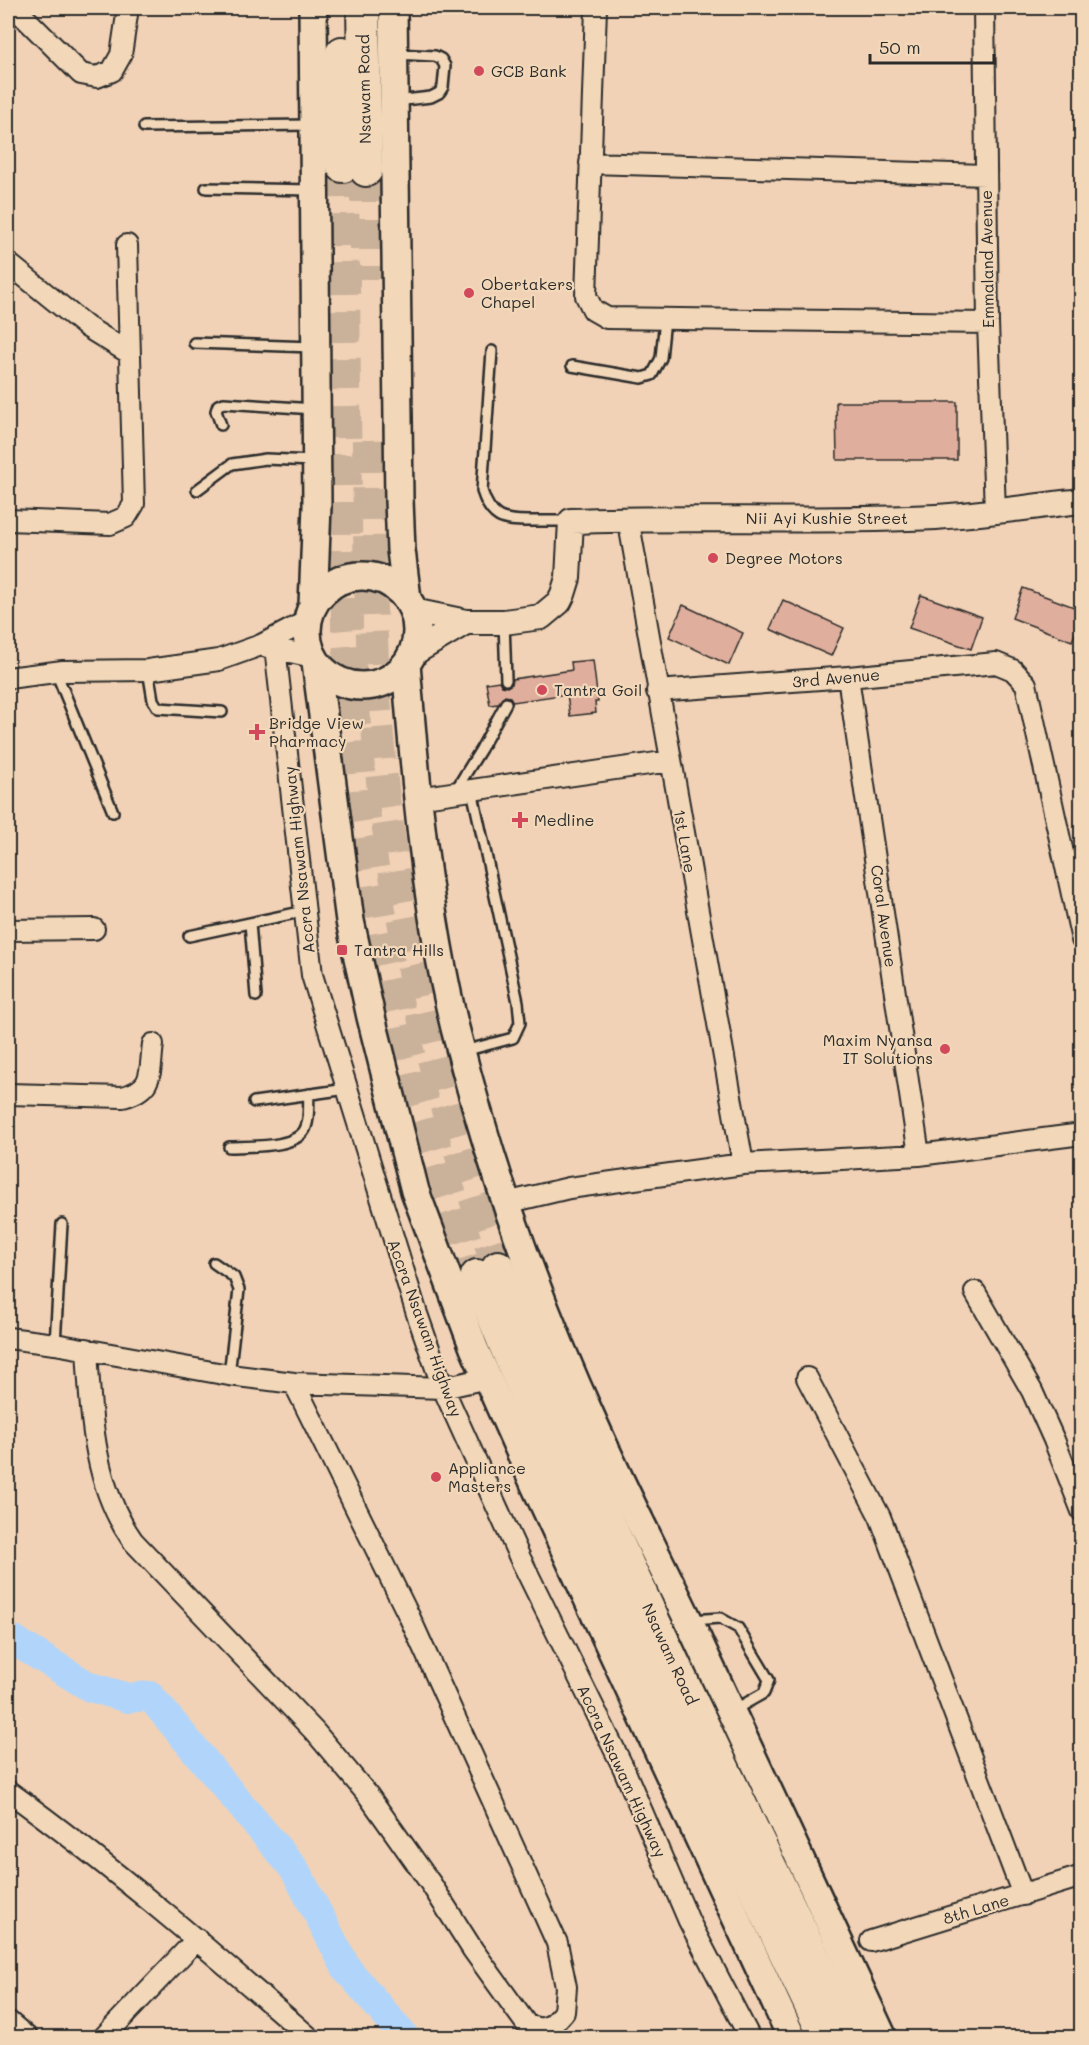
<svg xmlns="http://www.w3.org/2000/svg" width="1089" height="2045" viewBox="0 0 1089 2045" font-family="Mali,sans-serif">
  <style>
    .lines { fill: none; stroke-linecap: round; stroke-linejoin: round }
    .river { stroke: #b1d5fa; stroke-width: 30 }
    .building { fill: #e0ae9c; stroke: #2b2b2b; stroke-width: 1.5 }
    .trunk-tunnel { stroke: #cab19a; stroke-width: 32; stroke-dasharray: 32 16; stroke-linecap: butt }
    .service-casing { stroke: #2b2b2b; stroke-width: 14 }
    .minor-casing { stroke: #2b2b2b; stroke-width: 24 }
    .tertiary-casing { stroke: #2b2b2b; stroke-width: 28 }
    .secondary-casing { stroke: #2b2b2b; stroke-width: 32 }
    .trunk-casing { stroke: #2b2b2b; stroke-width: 36 }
    .service { stroke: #f2d8b9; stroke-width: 9 }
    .minor { stroke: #f2d8b9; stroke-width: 20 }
    .tertiary { stroke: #f2d8b9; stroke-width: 24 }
    .secondary { stroke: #f2d8b9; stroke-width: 27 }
    .trunk { stroke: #f2d8b9; stroke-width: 32 }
    .poi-dot { fill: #d1495b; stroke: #f2d8b9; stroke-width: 2 }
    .labels { text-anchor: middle; stroke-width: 4.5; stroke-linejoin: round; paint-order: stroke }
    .poi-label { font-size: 16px; fill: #2b2b2b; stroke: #f2d8b9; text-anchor: start }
    .street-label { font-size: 16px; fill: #2b2b2b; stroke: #f2d8b9 }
  </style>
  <rect width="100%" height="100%" fill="#f2d2b6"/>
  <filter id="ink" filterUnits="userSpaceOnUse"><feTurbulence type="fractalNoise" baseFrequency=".0167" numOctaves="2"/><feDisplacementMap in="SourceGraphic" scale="12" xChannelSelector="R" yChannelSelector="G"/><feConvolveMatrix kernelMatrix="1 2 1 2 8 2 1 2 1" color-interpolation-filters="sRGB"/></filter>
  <g filter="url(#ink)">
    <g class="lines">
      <path class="river" d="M 8,1637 L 90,1687 L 128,1698 L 150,1696 L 295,1870 L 347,1969 L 405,2038"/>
    </g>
    <path class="building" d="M 836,402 L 957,402 L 957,460 L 837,460 Z
      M 1023,588 L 1082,610 L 1082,617 L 1072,641 L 1012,618 Z
      M 921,595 L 982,617 L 971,649 L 909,628 Z
      M 783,600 L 844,628 L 831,656 L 770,629 Z
      M 683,605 L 743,633 L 729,665 L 669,637 Z
      M 593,660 L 598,702 L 595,702 L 596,713 L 570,716 L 567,694 L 513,702 L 510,697 L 505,696 L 498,704 L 490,705 L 486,683 L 499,681 L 502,686 L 507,687 L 512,684 L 513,679 L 572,670 L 571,662 Z"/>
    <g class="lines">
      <path class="trunk-tunnel" d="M 343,166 L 347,629 L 361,793 L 387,954 L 407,1047 L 445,1177 L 477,1276
        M 366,170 L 366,279
        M 368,440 C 369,547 370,654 380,761 C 389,854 407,951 429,1042 C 447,1118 473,1193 498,1267"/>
      <g class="service-casing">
        <path id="service" d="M 395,54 L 435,56 L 441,59 L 445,66 L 443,87 L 439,93 L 431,97 L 396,101
          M 144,127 L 312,125
          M 206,188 L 312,190
          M 194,343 L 313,347
          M 492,351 L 482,491 C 491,519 502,521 529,521 C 543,521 556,521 569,521
          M 572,366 L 642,378 L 652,375 L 661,358 L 665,319
          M 221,425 L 216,411 L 218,405 L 224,403 L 314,409
          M 197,490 L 232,464 L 266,459 L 314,461
          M 504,622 L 506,680
          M 148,670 L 153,700 L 158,708 L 222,712
          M 56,672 L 113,812
          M 455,791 L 481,749 L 506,703
          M 250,923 L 256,996
          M 189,936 L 305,911
          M 464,1051 L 513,1038 L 520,1023 L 518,1002 L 472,790
          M 254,1102 L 347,1089
          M 229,1147 C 250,1146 298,1149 306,1127 C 310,1117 308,1104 309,1094
          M 214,1263 L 234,1277 L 239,1290 L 229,1375
          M 55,1344 L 62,1224
          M 692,1620 L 720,1618 L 738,1628 L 769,1680 L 764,1693 L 734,1710"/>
      </g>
      <g class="minor-casing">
        <path id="minor" d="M 15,8 L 81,74 L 97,77 L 112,71 L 121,55 L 128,8
          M 596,8 L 586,296 L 593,310 L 607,318 L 988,323
          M 984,8 L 988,323 L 995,511
          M 590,163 L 986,175
          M 8,263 L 87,327 L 129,353
          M 628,518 L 743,1164
          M 8,520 L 110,524 L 126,517 L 134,504 L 127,245
          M 274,638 L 312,975 L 417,1314 L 443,1388 L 520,1558 L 623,1767 L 689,1921 L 750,2038
          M 263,646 L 313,657
          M 848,677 L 919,1155
          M 8,678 L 63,671 L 148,670 L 219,660 L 261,645 L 307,621
          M 657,691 L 848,677 L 996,663 L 1013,670 L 1026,684 L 1082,940
          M 417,798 L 670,761
          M 8,930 L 94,929
          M 8,1094 L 123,1097 C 155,1088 149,1073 153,1044
          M 506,1203 L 569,1188 L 743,1164 L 919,1155 L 1082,1134
          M 975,1292 L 1032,1391 L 1054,1440 L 1082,1511
          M 8,1338 L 55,1344 L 229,1375 L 294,1383 L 443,1388 L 487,1378
          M 87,1349 C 91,1416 93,1485 133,1541 L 315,1732 L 368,1795 L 431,1884 L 473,1950 L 527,2025 L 541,2029 L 552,2025 L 564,2012 L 566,1987 L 557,1943 L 409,1616 L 294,1383
          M 807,1378 L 880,1517 L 1023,1895
          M 8,1791 C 113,1867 212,1952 310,2038
          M 871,1941 L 1082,1876
          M 8,2021 L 28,2038
          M 103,2038 L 197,1939"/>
      </g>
      <g class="tertiary-casing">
        <path id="tertiary" d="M 413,611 L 466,622 L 504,622 L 541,617 L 559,602 L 563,594 L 568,578 L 571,521 C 693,516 815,523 936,517 C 985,514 1033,506 1082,501
          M 412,654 L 466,622"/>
      </g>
      <g class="secondary-casing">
        <path id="secondary" d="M 393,8 L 399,500 L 401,550 L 407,599
          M307 631a55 55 0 1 1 110 0a55 55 0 1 1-110 0Z
          M 313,605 L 317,506 L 313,8
          M 316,662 L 350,921 L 371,1017 L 415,1191 L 474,1348 L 535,1485 L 792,2038
          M 406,664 C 416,787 426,909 455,1028 C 489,1164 536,1297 594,1424 C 625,1494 660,1561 693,1630 C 757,1765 820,1902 883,2038"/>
      </g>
      <g class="trunk-casing">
        <path id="trunk" d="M 363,8 L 366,170
          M 342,53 L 343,166
          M 498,1267 C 604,1529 731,1782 852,2038
          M 477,1276 C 581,1535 706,1785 826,2038"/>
      </g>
      <use href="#service" class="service"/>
      <use href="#minor" class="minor"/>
      <use href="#tertiary" class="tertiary"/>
      <use href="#secondary" class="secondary"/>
      <use href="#trunk" class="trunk"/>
    </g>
  </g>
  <g class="poi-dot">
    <circle cx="479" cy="71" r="6"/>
    <circle cx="469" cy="293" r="6"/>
    <circle cx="713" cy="558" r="6"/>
    <circle cx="542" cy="690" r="6"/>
    <path d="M254 723h6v6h6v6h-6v6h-6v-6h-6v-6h6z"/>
    <path d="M517 811h6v6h6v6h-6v6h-6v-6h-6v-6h6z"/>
    <rect x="336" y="944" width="12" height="12" rx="3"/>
    <circle cx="945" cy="1049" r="6"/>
    <circle cx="436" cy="1477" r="6"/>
  </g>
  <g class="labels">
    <g class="poi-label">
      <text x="491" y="77">GCB Bank</text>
      <text x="481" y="290">Obertakers<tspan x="481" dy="18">Chapel</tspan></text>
      <text x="725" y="564">Degree Motors</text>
      <text x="554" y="696">Tantra Goil</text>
      <text x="269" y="729">Bridge View<tspan x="269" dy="18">Pharmacy</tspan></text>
      <text x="534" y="826">Medline</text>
      <text x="354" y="956">Tantra Hills</text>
      <text x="933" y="1046" text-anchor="end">Maxim Nyansa<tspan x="933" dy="18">IT Solutions</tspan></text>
      <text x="448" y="1474">Appliance<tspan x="448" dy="18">Masters</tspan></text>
    </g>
    <g class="street-label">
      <text transform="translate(364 89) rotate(-91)" y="6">Nsawam Road</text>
      <text transform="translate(987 259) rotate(-91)" y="6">Emmaland Avenue</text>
      <text x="827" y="524">Nii Ayi Kushie Street</text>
      <text transform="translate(836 678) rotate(-5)" y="6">3rd Avenue</text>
      <text transform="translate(685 841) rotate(80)" y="6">1st Lane</text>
      <text transform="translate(299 860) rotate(-96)" y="6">Accra Nsawam Highway</text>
      <text transform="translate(884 916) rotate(82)" y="6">Coral Avenue</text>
      <text transform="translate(425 1328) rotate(70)" y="6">Accra Nsawam Highway</text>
      <text transform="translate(670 1654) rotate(65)" y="6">Nsawam Road</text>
      <text transform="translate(622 1771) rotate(65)" y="6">Accra Nsawam Highway</text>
      <text transform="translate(976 1909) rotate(-17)" y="6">8th Lane</text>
    </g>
  </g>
  <rect width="1089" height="2045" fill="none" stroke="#f2d8b9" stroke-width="30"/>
  <rect x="15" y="15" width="1059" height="2015" fill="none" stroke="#2b2b2b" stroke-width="2" filter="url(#ink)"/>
  <path d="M870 54v9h124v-9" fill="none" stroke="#2b2b2b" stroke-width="3"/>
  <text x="879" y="54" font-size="18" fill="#2b2b2b" stroke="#f2d8b9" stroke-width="4.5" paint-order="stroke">50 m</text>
</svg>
